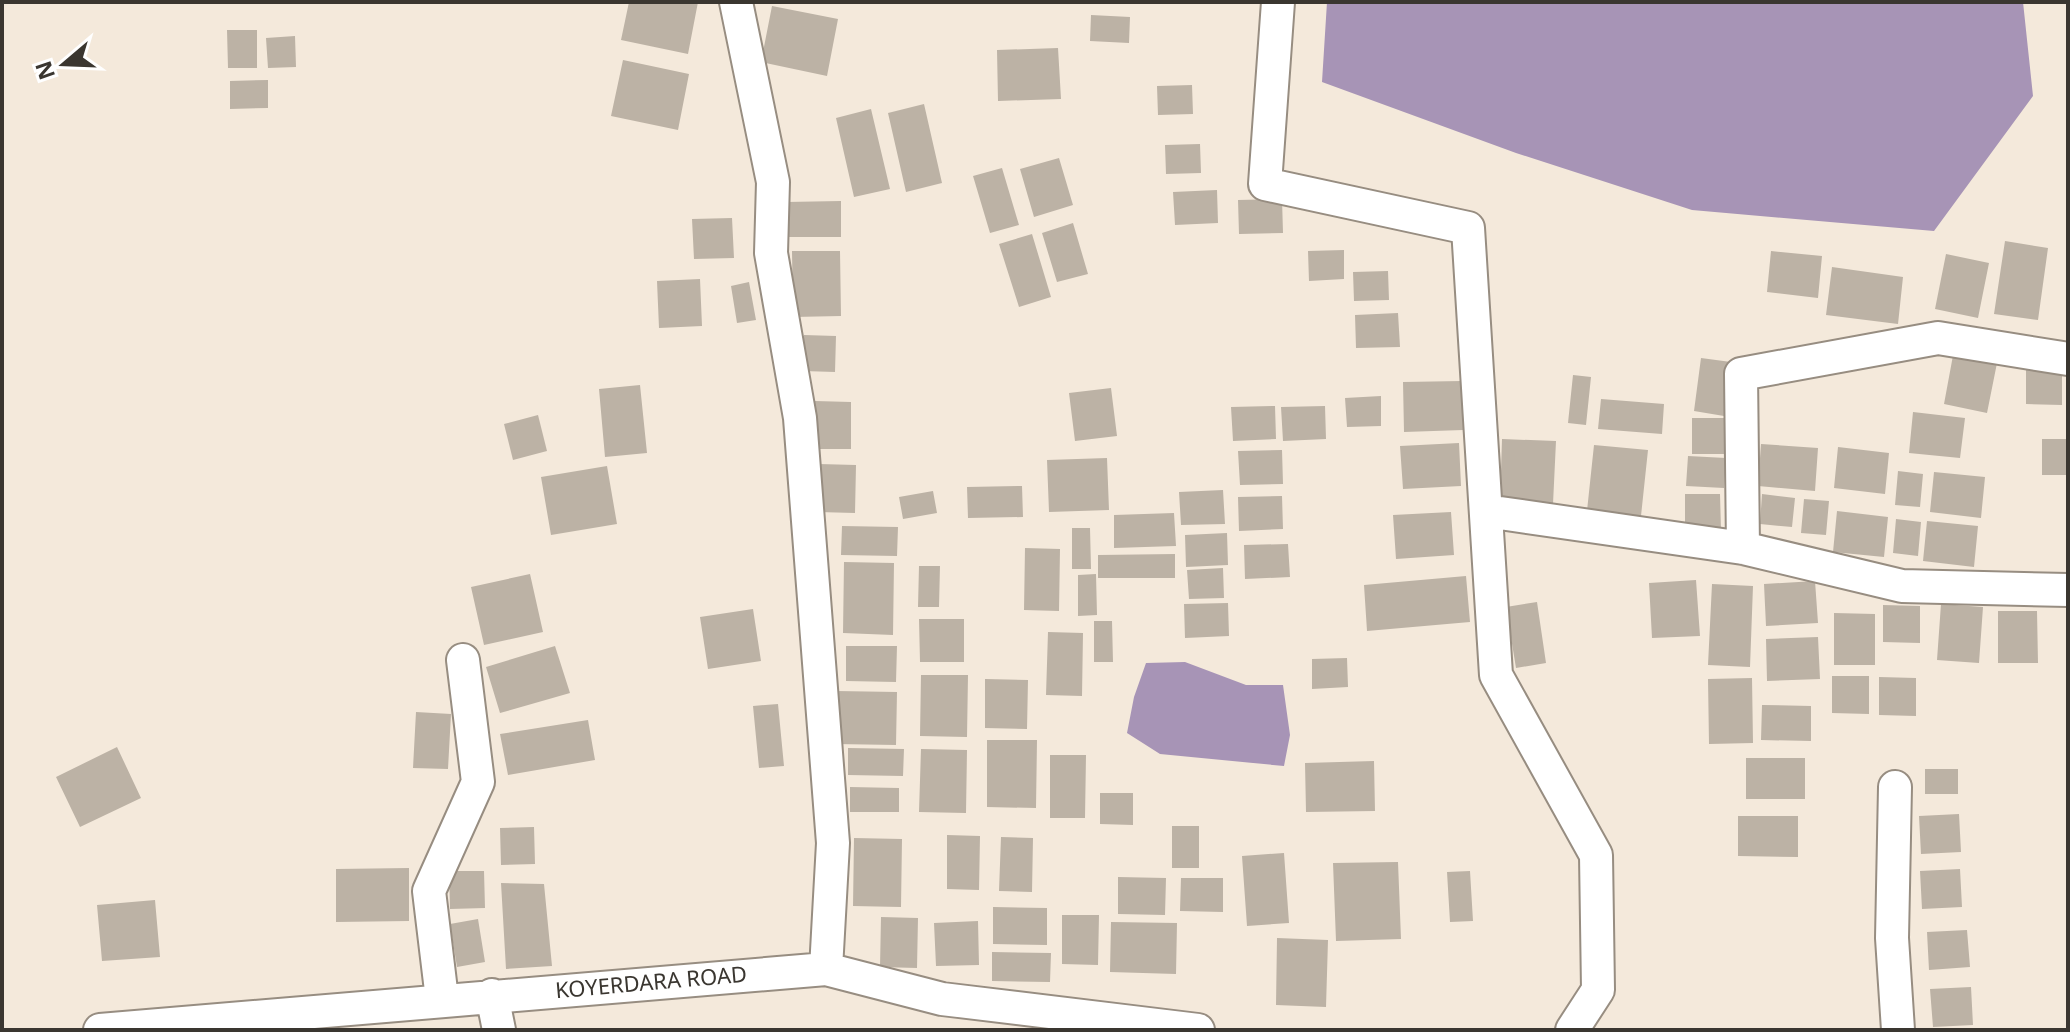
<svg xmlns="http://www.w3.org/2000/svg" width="2070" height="1032" viewBox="0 0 2070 1032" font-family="'Noto Sans',sans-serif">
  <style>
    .water { fill: #a794b6 }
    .building { fill: #bcb2a5 }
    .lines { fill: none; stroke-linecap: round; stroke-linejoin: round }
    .street-casing { stroke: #978d81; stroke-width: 36 }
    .street { stroke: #fff; stroke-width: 32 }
    .labels { text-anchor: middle; stroke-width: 6; stroke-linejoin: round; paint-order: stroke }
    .street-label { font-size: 22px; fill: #3a3630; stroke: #fff }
  </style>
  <rect width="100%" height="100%" fill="#f4e9db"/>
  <path class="water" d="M 1327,2 L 2023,2 L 2033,96 L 1934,231 L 1692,210 L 1516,153 L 1322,82 Z
    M 1185,662 L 1246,685 L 1283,685 L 1290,735 L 1284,766 L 1160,754 L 1127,733 L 1134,697 L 1146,663 Z"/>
  <path class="building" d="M 629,2 L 698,2 L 688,54 L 621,40 Z
    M 772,6 L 838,19 L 827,76 L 761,62 Z
    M 1091,15 L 1130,17 L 1129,43 L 1090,41 Z
    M 227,30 L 257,30 L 257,68 L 228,68 Z
    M 295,36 L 296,67 L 268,68 L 266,38 Z
    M 1058,48 L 1061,99 L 998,101 L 997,50 Z
    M 623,60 L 689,74 L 678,130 L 611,116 Z
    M 268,80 L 268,108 L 230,109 L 230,81 Z
    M 1192,85 L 1193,114 L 1158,115 L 1157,86 Z
    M 924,104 L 942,183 L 906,192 L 888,113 Z
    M 871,109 L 890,189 L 854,197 L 836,118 Z
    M 1200,144 L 1201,173 L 1166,174 L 1165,145 Z
    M 1059,158 L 1073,205 L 1034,217 L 1020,169 Z
    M 1002,168 L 1019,225 L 990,233 L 973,176 Z
    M 1217,190 L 1218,223 L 1175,225 L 1173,192 Z
    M 1282,199 L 1283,233 L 1239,234 L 1238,200 Z
    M 841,201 L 841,237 L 786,237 L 786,202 Z
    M 732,218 L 734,258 L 694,259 L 692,219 Z
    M 1073,223 L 1088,274 L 1057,282 L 1042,233 Z
    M 1032,234 L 1051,297 L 1019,307 L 999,244 Z
    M 2005,241 L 2048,248 L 2038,320 L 1994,314 Z
    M 1344,250 L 1344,279 L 1309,281 L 1308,251 Z
    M 792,251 L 840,251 L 841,316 L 793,317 Z
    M 1771,251 L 1822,256 L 1818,298 L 1767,292 Z
    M 1946,254 L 1989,263 L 1978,318 L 1935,309 Z
    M 1832,267 L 1903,277 L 1898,324 L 1826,315 Z
    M 1388,271 L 1389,300 L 1354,301 L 1353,272 Z
    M 700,279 L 702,326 L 659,328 L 657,281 Z
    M 749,282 L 756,320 L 737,323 L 731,286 Z
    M 1398,313 L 1400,347 L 1356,348 L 1355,315 Z
    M 804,335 L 836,336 L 835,372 L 803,371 Z
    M 1954,350 L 1998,358 L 1987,413 L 1944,404 Z
    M 1701,358 L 1731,362 L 1724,416 L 1694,411 Z
    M 2026,369 L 2062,369 L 2062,405 L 2026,404 Z
    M 1573,375 L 1591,377 L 1586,425 L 1568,423 Z
    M 1462,381 L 1463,430 L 1404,432 L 1403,382 Z
    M 640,385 L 647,453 L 605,457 L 599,389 Z
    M 1111,388 L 1117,436 L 1075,441 L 1069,393 Z
    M 1381,396 L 1381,426 L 1347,427 L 1345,398 Z
    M 1601,399 L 1664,404 L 1662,434 L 1598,429 Z
    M 815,401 L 851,402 L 851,449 L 815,449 Z
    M 1275,406 L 1276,439 L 1233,441 L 1231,407 Z
    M 1325,406 L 1326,439 L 1283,441 L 1281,407 Z
    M 1913,412 L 1965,418 L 1960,458 L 1909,453 Z
    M 538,415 L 547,451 L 513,460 L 504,424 Z
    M 1692,418 L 1727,418 L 1727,454 L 1692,454 Z
    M 1502,439 L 1556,441 L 1553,504 L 1500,502 Z
    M 2042,439 L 2068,439 L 2068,475 L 2042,475 Z
    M 1459,443 L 1461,486 L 1403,489 L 1400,446 Z
    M 1761,444 L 1818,448 L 1815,491 L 1758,486 Z
    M 1594,445 L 1648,450 L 1641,516 L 1587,511 Z
    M 1838,447 L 1889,453 L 1885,494 L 1834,488 Z
    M 1282,450 L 1283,484 L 1240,485 L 1238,451 Z
    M 1688,456 L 1726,458 L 1724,488 L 1686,486 Z
    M 1107,458 L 1109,510 L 1049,512 L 1047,460 Z
    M 819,464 L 856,465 L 855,513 L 818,512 Z
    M 607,466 L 617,524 L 551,535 L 541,477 Z
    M 1898,471 L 1923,474 L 1920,507 L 1895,505 Z
    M 1934,472 L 1985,477 L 1981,518 L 1930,512 Z
    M 1022,486 L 1023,517 L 968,518 L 967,487 Z
    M 1223,490 L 1225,524 L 1181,525 L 1179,492 Z
    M 933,491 L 937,513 L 903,519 L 899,497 Z
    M 1685,494 L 1720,494 L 1721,530 L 1685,530 Z
    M 1762,494 L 1795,498 L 1792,527 L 1760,524 Z
    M 1282,496 L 1283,529 L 1239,531 L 1238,497 Z
    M 1804,499 L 1829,501 L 1826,535 L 1801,533 Z
    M 1837,511 L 1888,517 L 1884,557 L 1833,552 Z
    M 1451,512 L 1454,555 L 1396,559 L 1393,515 Z
    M 1174,513 L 1176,546 L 1114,548 L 1114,515 Z
    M 1896,519 L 1921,522 L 1918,556 L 1893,553 Z
    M 1927,521 L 1978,526 L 1974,567 L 1923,561 Z
    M 842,526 L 898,527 L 897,556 L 841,555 Z
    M 1072,528 L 1090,528 L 1091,569 L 1072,569 Z
    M 1227,533 L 1228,565 L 1186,567 L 1185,535 Z
    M 1288,544 L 1290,577 L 1245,579 L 1244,545 Z
    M 1025,548 L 1060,549 L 1059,611 L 1024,610 Z
    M 1175,554 L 1175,578 L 1098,578 L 1098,555 Z
    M 844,562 L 894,563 L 893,635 L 843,633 Z
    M 919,566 L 940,566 L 939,607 L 918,607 Z
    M 1223,568 L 1224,598 L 1189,599 L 1187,570 Z
    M 530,574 L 543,632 L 484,645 L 471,587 Z
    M 1096,574 L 1097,615 L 1078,616 L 1078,575 Z
    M 1466,576 L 1470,622 L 1367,631 L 1364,585 Z
    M 1696,580 L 1700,636 L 1652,638 L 1649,583 Z
    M 1815,581 L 1818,623 L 1766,626 L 1764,584 Z
    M 1712,584 L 1753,586 L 1750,667 L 1708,665 Z
    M 1537,602 L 1546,663 L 1516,668 L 1506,607 Z
    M 1228,603 L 1229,636 L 1185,638 L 1184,604 Z
    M 1941,604 L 1983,607 L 1979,663 L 1937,660 Z
    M 1883,605 L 1920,606 L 1920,643 L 1883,642 Z
    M 753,609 L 761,661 L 708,669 L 700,617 Z
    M 1998,611 L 2037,611 L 2038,663 L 1998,663 Z
    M 1834,613 L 1875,614 L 1875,665 L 1834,665 Z
    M 919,619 L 964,619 L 964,662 L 920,662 Z
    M 1094,621 L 1112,621 L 1113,662 L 1094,662 Z
    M 1048,632 L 1083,633 L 1082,696 L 1046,695 Z
    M 1818,637 L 1820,679 L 1767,681 L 1766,639 Z
    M 555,646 L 570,693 L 500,713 L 486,667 Z
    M 846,646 L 897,646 L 896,682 L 846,681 Z
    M 1347,658 L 1348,687 L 1312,689 L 1312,659 Z
    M 921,675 L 968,675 L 967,737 L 920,736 Z
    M 1832,676 L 1869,676 L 1869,714 L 1832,713 Z
    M 1879,677 L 1916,678 L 1916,716 L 1879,715 Z
    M 1752,678 L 1753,743 L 1709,744 L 1708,679 Z
    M 985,679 L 1028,680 L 1027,729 L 985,728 Z
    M 836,691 L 897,692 L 896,745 L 835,744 Z
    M 778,704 L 784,766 L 759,768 L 753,706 Z
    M 1762,705 L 1811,706 L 1811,741 L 1761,740 Z
    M 416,712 L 451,714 L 448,769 L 413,768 Z
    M 588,720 L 595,760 L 508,775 L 500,734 Z
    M 987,740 L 1037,740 L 1036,808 L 987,807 Z
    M 117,747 L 141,798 L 80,827 L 56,777 Z
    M 848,748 L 904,749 L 903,776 L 848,775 Z
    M 921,749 L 967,750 L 966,813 L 919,812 Z
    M 1050,755 L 1086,755 L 1085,818 L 1050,818 Z
    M 1746,758 L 1805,758 L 1805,799 L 1746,799 Z
    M 1374,761 L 1375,811 L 1306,812 L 1305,763 Z
    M 1925,769 L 1958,769 L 1958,794 L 1925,794 Z
    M 850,787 L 899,788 L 899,812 L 850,812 Z
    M 1100,793 L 1133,793 L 1133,825 L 1100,824 Z
    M 1959,814 L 1961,852 L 1921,854 L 1919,816 Z
    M 1738,816 L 1798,816 L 1798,857 L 1738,856 Z
    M 1172,826 L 1199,826 L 1199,868 L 1172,868 Z
    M 534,827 L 535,864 L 501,865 L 500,828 Z
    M 947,835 L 980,836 L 979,890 L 947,889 Z
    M 1001,837 L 1033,838 L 1032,892 L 999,891 Z
    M 854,838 L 902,839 L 901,907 L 853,906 Z
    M 1284,853 L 1289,923 L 1247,926 L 1242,856 Z
    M 1398,862 L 1401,939 L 1336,941 L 1333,863 Z
    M 409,868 L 409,921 L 336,922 L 336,869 Z
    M 1960,869 L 1962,907 L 1922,909 L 1920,871 Z
    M 449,871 L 484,871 L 485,908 L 450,909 Z
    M 1470,871 L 1473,921 L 1450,922 L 1447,872 Z
    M 1118,877 L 1166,878 L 1165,915 L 1118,914 Z
    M 1181,878 L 1223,878 L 1223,912 L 1180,911 Z
    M 501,883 L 544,884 L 552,966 L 506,969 Z
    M 155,900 L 160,957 L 102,961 L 97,905 Z
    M 993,907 L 1047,908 L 1047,945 L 993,944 Z
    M 1062,915 L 1099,915 L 1098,965 L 1062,964 Z
    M 881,917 L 918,918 L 917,968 L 880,967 Z
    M 478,919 L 485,962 L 457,967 L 450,924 Z
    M 978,921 L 979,965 L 936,966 L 934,923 Z
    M 1111,922 L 1177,923 L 1176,974 L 1110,972 Z
    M 1967,930 L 1970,967 L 1929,970 L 1927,932 Z
    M 1277,938 L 1328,940 L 1326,1007 L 1276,1005 Z
    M 992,952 L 1051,953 L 1050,982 L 992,981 Z
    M 1971,987 L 1973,1025 L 1933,1027 L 1930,989 Z"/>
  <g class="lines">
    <g class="street-casing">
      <path id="street" d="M 736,2 L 773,182 L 771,253 L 800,418 L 833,843 L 826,969
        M 1278,2 L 1265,184 L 1468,228 L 1496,675 L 1596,855 L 1598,990 L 1572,1030
        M 1486,511 L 1743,548 L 1902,586 L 2068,590
        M 1743,548 L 1741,374 L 1938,338 L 2068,359
        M 1895,787 L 1892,938 L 1898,1030
        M 492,995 L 499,1030
        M 442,999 L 429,891 L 478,782 L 463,660
        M 100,1030 L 826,969 L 942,999 L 1198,1030"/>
    </g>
    <use href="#street" class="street"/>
  </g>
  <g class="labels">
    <g class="street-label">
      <text transform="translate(651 982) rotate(-5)" y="8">KOYERDARA ROAD</text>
    </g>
  </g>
  <rect width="2070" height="1032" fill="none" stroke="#3a3630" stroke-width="8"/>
  <g transform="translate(64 64) rotate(251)" stroke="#ffffff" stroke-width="6" paint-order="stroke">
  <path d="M0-6L14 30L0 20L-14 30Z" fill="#3a3630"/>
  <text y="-12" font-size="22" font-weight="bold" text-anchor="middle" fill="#3a3630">N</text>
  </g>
</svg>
